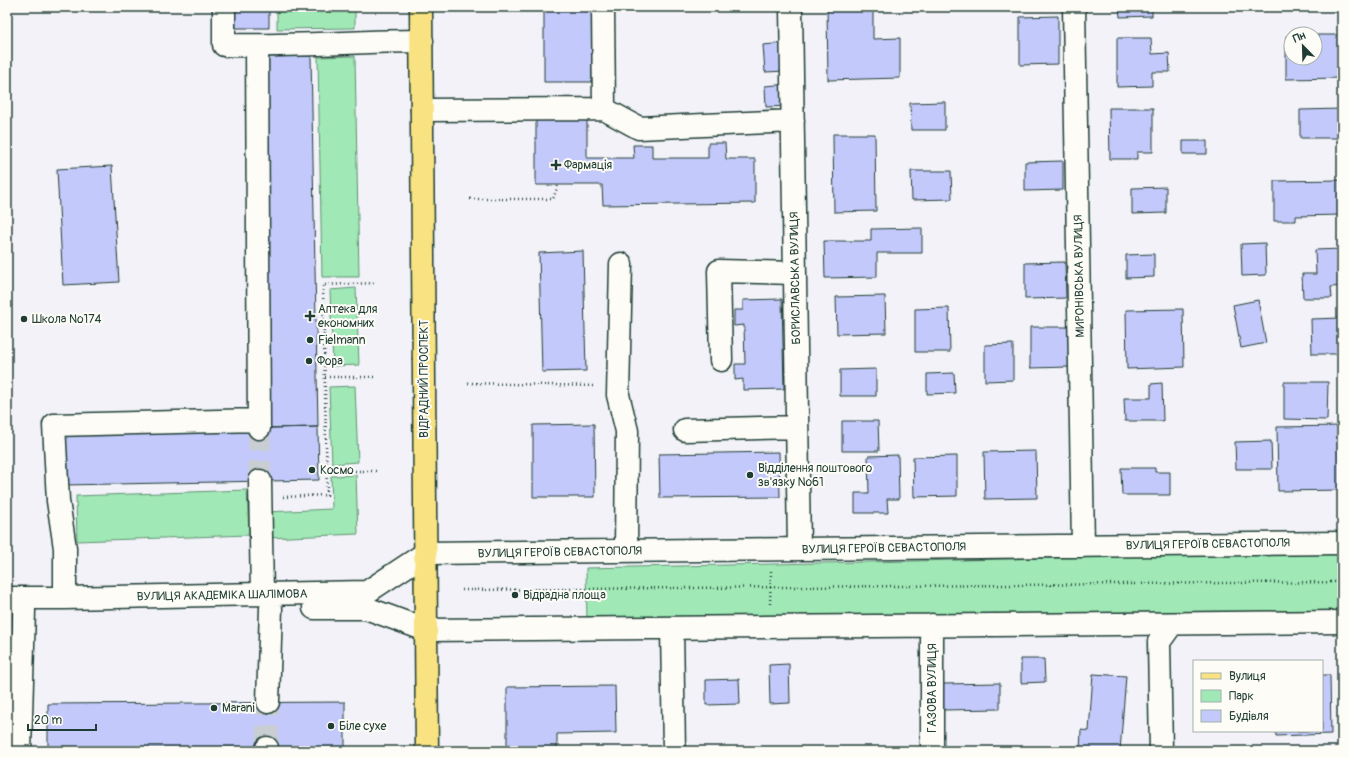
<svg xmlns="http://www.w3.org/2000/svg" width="1349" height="758" viewBox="0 0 1349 758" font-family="Pangolin,sans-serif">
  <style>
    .green { fill: #a0e8b5; stroke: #609274 }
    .building { fill: #c4c9fb; stroke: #1f3d34 }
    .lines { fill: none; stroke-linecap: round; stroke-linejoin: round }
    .minor-tunnel { stroke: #c8ced1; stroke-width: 22; stroke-dasharray: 22 11; stroke-linecap: butt }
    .minor-casing { stroke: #1f3d34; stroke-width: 25 }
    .major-casing { stroke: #1f3d34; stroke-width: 25 }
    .path { stroke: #1f3d34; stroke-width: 2.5; stroke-dasharray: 1 3; stroke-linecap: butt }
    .minor { stroke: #fdfcf7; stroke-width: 22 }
    .major { stroke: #f8e281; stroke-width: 22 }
    .poi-dot { fill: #1f3d34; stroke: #fdfcf7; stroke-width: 1.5 }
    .labels { text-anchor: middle; stroke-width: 4; stroke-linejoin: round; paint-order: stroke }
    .poi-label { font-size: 12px; fill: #1f3d34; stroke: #fdfcf7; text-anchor: start }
    .street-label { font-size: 12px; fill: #1f3d34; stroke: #fdfcf7 }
  </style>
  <rect width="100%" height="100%" fill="#f2f2f8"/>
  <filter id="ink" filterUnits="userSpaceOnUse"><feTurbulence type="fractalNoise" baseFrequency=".025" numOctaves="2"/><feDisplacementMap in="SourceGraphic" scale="8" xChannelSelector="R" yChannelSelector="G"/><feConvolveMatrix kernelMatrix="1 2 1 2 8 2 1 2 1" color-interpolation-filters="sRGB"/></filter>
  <g filter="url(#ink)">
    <path class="green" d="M 277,7 L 355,7 L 355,28 L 277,29 Z
      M 355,56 L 359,277 L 322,277 L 318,57 Z
      M 356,288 L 359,365 L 333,366 L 330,290 Z
      M 355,386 L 358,462 L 332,464 L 329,387 Z
      M 356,475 L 358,534 L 267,538 L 266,512 L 332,509 L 331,476 Z
      M 247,490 L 249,535 L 77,541 L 76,496 Z
      M 1335,552 L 1342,555 L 1342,611 L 587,624 L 586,568 Z"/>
    <path class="building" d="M 227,7 L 269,7 L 269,28 L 227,28 Z
      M 544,7 L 592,7 L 592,82 L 544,82 Z
      M 827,7 L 873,7 L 873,39 L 900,38 L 900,78 L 828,80 Z
      M 1119,7 L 1152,7 L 1152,16 L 1120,17 Z
      M 1058,16 L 1058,64 L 1020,65 L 1020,17 Z
      M 1315,35 L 1342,35 L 1342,78 L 1286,79 L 1286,36 L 1291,36 L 1291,58 L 1315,58 Z
      M 1117,38 L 1151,38 L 1152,54 L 1169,53 L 1170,72 L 1152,72 L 1152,86 L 1117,87 Z
      M 785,43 L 787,71 L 765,72 L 763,45 Z
      M 311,56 L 318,427 L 270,428 L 264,57 Z
      M 788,84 L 789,106 L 766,107 L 765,86 Z
      M 945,102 L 945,130 L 911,130 L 910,103 Z
      M 1109,108 L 1153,108 L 1153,152 L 1137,152 L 1137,159 L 1110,159 Z
      M 1342,109 L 1342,138 L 1300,138 L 1300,110 Z
      M 587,116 L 587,158 L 634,158 L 633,145 L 652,145 L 652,158 L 708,158 L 708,143 L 725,143 L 726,159 L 755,159 L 755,203 L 603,205 L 602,185 L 536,185 L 536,117 Z
      M 833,134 L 875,134 L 876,211 L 834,212 Z
      M 1183,141 L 1207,141 L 1207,154 L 1183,154 Z
      M 1063,161 L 1063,190 L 1025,191 L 1025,162 Z
      M 112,166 L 119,282 L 63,285 L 57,169 Z
      M 911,171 L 951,171 L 952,199 L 912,200 Z
      M 1342,180 L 1342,215 L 1296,216 L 1296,221 L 1274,221 L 1274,181 Z
      M 1166,187 L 1166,213 L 1132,214 L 1132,188 Z
      M 922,228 L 922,253 L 877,253 L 877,277 L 825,278 L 824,241 L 871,241 L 871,229 Z
      M 1265,243 L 1266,275 L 1242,276 L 1241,244 Z
      M 1342,249 L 1342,286 L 1331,287 L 1332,298 L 1303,298 L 1302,274 L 1316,274 L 1315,250 Z
      M 583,251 L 586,371 L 542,372 L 539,253 Z
      M 1154,254 L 1154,277 L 1126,278 L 1126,255 Z
      M 1065,262 L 1066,298 L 1025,299 L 1025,263 Z
      M 885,296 L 886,333 L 837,334 L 836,297 Z
      M 782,299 L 784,389 L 743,390 L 743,379 L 735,380 L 735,364 L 745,364 L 744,325 L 734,326 L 734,310 L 743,310 L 743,300 Z
      M 1258,300 L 1266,343 L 1241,348 L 1233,305 Z
      M 949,308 L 950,352 L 915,352 L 915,309 Z
      M 1183,309 L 1184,367 L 1127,369 L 1126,310 Z
      M 1342,318 L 1342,354 L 1312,354 L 1311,319 Z
      M 1030,327 L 1070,327 L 1070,367 L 1030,368 Z
      M 1013,344 L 1013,380 L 985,381 L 985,345 Z
      M 876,369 L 876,396 L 840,396 L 840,370 Z
      M 954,373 L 955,393 L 927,394 L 927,374 Z
      M 1284,382 L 1328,382 L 1327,420 L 1284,419 Z
      M 1162,383 L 1163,421 L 1125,421 L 1124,398 L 1151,398 L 1151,384 Z
      M 842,421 L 878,421 L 879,451 L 842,451 Z
      M 594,424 L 595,497 L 533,497 L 533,425 Z
      M 1342,426 L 1342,490 L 1278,491 L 1277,427 Z
      M 318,427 L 319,480 L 64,485 L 63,432 Z
      M 1271,441 L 1272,469 L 1236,469 L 1235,442 Z
      M 1036,451 L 1037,498 L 985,499 L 984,452 Z
      M 779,452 L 780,497 L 660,498 L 659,454 Z
      M 898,455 L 899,499 L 887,499 L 888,513 L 855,513 L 855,493 L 869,493 L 868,456 Z
      M 957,456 L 957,496 L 914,497 L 913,457 Z
      M 1121,468 L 1155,468 L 1155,472 L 1170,472 L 1170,495 L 1122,495 Z
      M 1021,659 L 1044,659 L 1045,682 L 1021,683 Z
      M 789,664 L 790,703 L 770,704 L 769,665 Z
      M 1093,674 L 1126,676 L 1120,751 L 1080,751 L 1081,730 L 1089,731 Z
      M 1322,675 L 1330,675 L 1331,734 L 1276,736 L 1276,731 L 1322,731 Z
      M 739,679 L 740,704 L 706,705 L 706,680 Z
      M 1000,683 L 1000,709 L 943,710 L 942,684 Z
      M 615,686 L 616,733 L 557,734 L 557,751 L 507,751 L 507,687 Z
      M 345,702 L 345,751 L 310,751 L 310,747 L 48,750 L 48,704 Z"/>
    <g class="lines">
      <path class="minor-tunnel" d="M 259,428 L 260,481
        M 267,748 L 268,702"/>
      <g class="minor-casing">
        <path id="minor" d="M 224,7 L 224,45 C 290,47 356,41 422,41
          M 603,7 L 604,109
          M 791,7 L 799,549
          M 1074,7 L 1083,546
          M 257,46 L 259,428
          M 422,110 L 604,109 L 639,128 L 793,121
          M 621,264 L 618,395 L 627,431 L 626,551
          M 721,360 L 719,271 L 795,273
          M 685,430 L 797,427
          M 260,481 L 262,594
          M 7,598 L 65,598 L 367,592 L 426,553 L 1342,543
          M 65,598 L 65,548 L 58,501 L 54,425 L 259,420
          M 314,608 L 366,608 L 426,630 L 1342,622
          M 672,628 L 674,751
          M 268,702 L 271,608
          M 20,751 L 24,610
          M 267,751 L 267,748
          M 932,751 L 932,625
          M 1161,751 L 1159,642 L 1172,624"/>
      </g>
      <g class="major-casing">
        <path id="major" d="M 421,7 L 427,751"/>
      </g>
      <path class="path" d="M 470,199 L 553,199 L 558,185
        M 325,377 L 376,377
        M 468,383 L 595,386
        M 7,432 L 11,432
        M 327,471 L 376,471
        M 283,497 L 327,495 L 323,285 L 375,283
        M 462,590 L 1342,582
        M 770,604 L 771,571"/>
      <use href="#minor" class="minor"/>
      <use href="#major" class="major"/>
    </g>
  </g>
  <g class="poi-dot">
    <path d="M554 159h4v4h4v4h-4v4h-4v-4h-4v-4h4z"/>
    <path d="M308 310h4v4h4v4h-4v4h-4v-4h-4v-4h4z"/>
    <circle cx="24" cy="319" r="4"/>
    <circle cx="310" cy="340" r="4"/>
    <circle cx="309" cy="361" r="4"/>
    <circle cx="312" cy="470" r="4"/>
    <circle cx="750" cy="475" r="4"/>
    <circle cx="515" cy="595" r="4"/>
    <circle cx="214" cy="708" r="4"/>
    <circle cx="331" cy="726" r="4"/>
  </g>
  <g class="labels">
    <g class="poi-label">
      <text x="564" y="169">Фармація</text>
      <text x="318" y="313">Аптека для<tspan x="318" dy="14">економних</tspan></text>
      <text x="32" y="323">Школа №174</text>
      <text x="318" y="344">Fielmann</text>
      <text x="317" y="365">Фора</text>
      <text x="758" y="472">Відділення поштового<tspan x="758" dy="14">зв'язку №61</tspan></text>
      <text x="320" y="474">Космо</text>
      <text x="523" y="599">Відрадна площа</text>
      <text x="222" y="712">Marani</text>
      <text x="339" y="730">Біле сухе</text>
    </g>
    <g class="street-label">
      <text transform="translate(1079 276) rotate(-91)" y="4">МИРОНІВСЬКА ВУЛИЦЯ</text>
      <text transform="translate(795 278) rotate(-91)" y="4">БОРИСЛАВСЬКА ВУЛИЦЯ</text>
      <text transform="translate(424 379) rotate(-90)" y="4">ВІДРАДНИЙ ПРОСПЕКТ</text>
      <text transform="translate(1208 544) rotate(-1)" y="4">ВУЛИЦЯ ГЕРОЇВ СЕВАСТОПОЛЯ</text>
      <text transform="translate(884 548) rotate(-1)" y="4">ВУЛИЦЯ ГЕРОЇВ СЕВАСТОПОЛЯ</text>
      <text transform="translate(560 552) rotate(-1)" y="4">ВУЛИЦЯ ГЕРОЇВ СЕВАСТОПОЛЯ</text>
      <text transform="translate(222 595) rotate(-1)" y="4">ВУЛИЦЯ АКАДЕМІКА ШАЛІМОВА</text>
      <text transform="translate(932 688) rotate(-90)" y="4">ГАЗОВА ВУЛИЦЯ</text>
    </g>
  </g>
  <rect width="1349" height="758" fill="none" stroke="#fdfcf7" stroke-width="24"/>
  <rect x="12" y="12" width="1325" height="734" fill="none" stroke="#1f3d34" stroke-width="1.5" filter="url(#ink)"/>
  <rect x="1193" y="660" width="130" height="72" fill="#fdfcf7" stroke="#a4b0a9"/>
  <rect x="1201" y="673" width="20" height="6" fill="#f8e281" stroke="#a4b0a9"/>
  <text x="1229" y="680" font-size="12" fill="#1f3d34">Вулиця</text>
  <rect x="1201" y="690" width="20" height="12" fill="#a0e8b5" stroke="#a4b0a9"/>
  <text x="1229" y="700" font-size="12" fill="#1f3d34">Парк</text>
  <rect x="1201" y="710" width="20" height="12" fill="#c4c9fb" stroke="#a4b0a9"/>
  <text x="1229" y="720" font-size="12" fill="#1f3d34">Будівля</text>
  <g transform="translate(1303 46) rotate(337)"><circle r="19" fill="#fdfcf7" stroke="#a4b0a9"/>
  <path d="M0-3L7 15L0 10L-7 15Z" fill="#1f3d34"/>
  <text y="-6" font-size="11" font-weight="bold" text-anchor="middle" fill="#1f3d34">Пн</text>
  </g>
  <path d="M28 724v6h68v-6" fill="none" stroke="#1f3d34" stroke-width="2"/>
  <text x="34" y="724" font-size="12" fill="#1f3d34" stroke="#fdfcf7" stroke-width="3" paint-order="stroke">20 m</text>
</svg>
